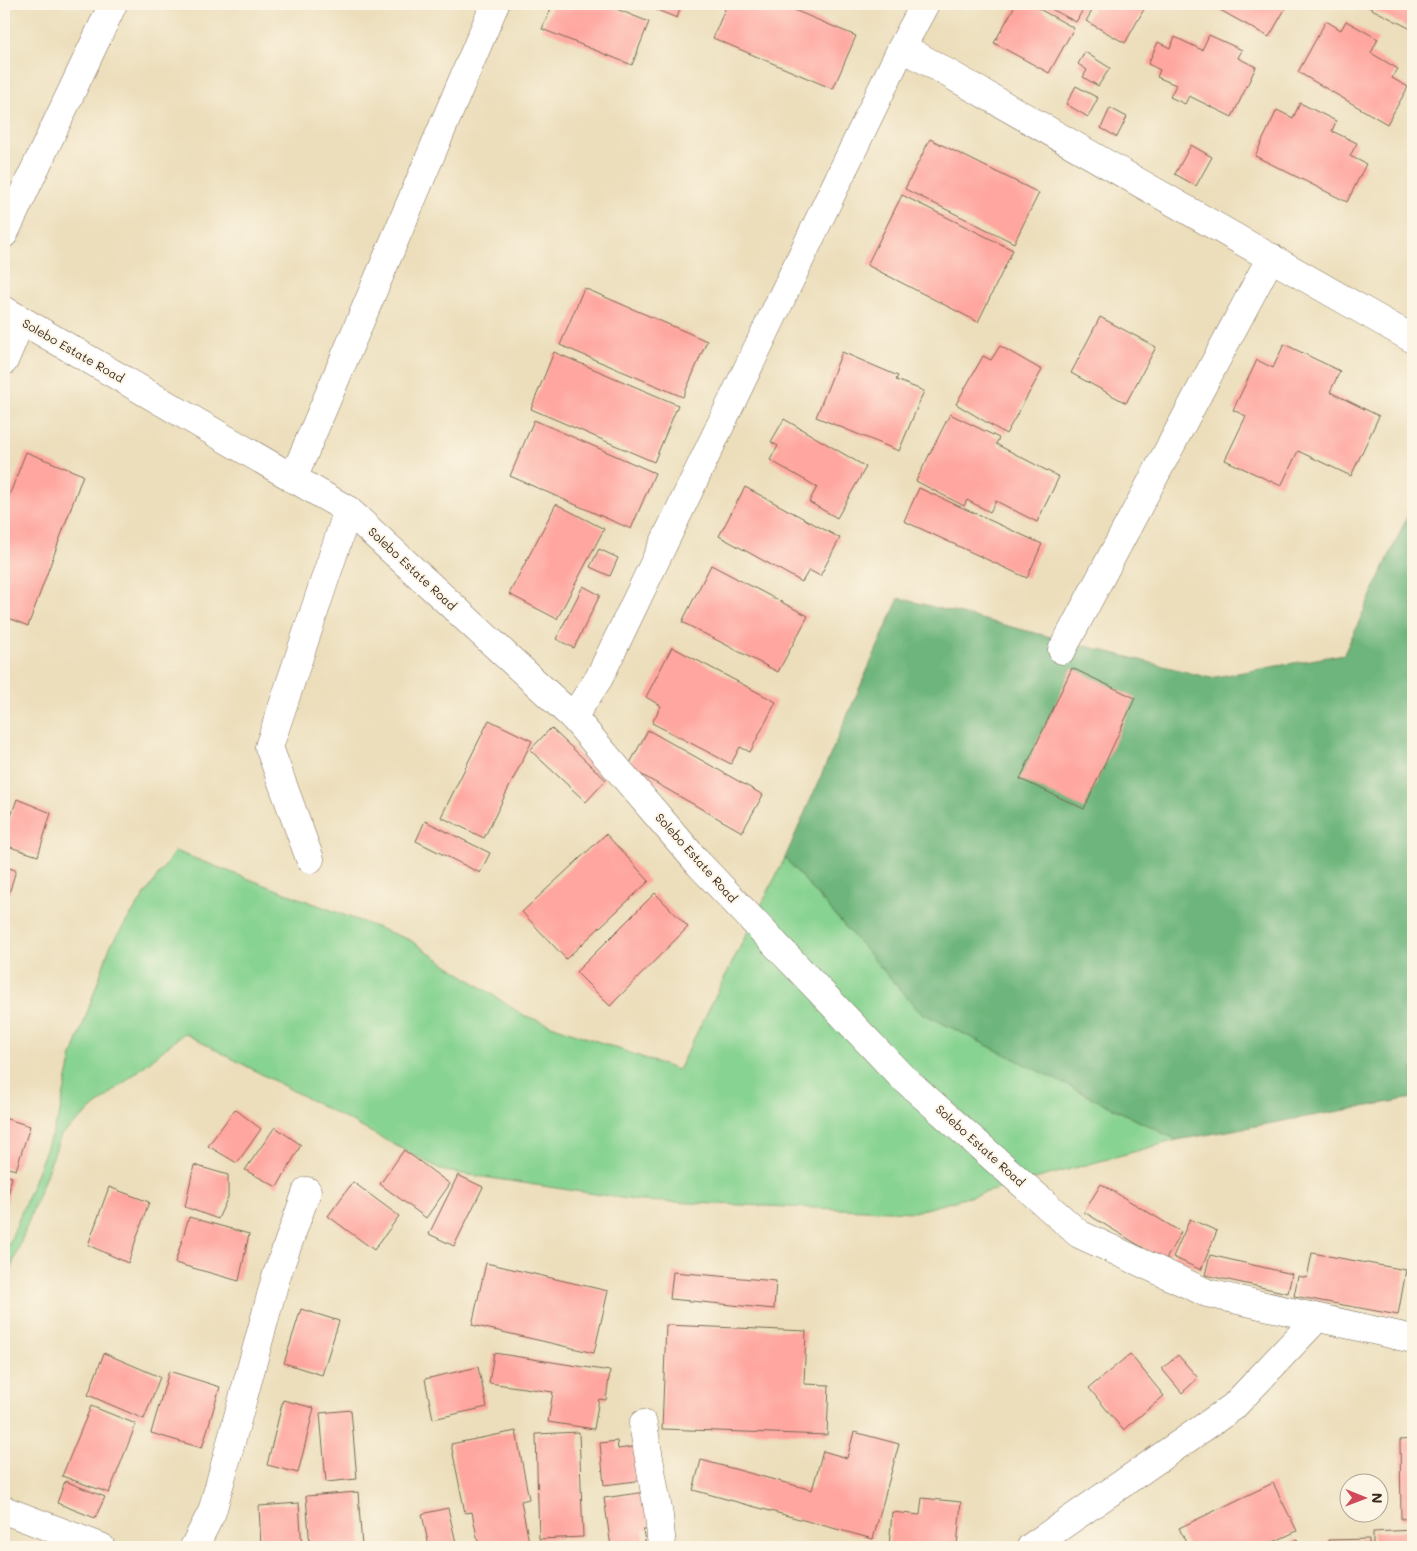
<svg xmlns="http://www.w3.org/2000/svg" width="1417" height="1551" viewBox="0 0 1417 1551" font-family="Mali,sans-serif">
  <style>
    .green { fill: #87d391; stroke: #617e58 }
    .forest { fill: #6db57b; stroke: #54704c }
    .building { fill: #fea69f }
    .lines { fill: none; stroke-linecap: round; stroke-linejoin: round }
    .street-casing { stroke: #796955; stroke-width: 29 }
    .secondary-casing { stroke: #796955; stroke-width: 29 }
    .street { stroke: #fff; stroke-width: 28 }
    .secondary { stroke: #fff; stroke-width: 28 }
    .labels { text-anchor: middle; stroke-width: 4; stroke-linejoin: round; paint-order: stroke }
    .street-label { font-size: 12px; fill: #3b2a1e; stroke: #fcf5e5 }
  </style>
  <rect width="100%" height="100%" fill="#fcf5e5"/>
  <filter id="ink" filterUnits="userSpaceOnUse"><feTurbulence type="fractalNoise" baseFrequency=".02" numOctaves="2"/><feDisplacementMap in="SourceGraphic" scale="10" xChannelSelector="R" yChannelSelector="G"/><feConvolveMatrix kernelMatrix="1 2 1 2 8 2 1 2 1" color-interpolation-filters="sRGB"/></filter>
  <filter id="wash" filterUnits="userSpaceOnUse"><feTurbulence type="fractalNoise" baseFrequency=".0096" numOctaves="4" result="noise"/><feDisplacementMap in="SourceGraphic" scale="20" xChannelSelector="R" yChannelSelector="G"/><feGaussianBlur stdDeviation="1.12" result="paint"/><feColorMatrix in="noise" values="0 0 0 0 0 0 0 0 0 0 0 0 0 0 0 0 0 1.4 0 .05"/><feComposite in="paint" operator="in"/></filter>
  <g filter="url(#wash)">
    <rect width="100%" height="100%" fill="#ecdebb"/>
    <path class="green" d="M 175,851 L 410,940 L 523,1015 L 678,1070 L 785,858 L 920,1012 L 1177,1140 L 914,1212 L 641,1201 L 444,1171 L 184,1033 L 61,1135 L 4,1287 L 4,1248 L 9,1244 L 59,1116 L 72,1056 L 111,944 Z"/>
    <path class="forest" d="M 1413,504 L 1413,1098 L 1177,1140 L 920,1012 L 785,858 L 899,598 L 1210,678 L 1344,654 Z"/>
    <g id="blocks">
      <path class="building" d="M 553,4 L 604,4 L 649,22 L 632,65 L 542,29 Z
        M 642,4 L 682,4 L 677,18 Z
        M 727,4 L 780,4 L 856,36 L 833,89 L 713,38 Z
        M 1016,4 L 1030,4 L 1074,28 L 1049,73 L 994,43 Z
        M 1042,4 L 1086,4 L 1076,22 Z
        M 1096,4 L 1147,4 L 1125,43 L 1086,21 Z
        M 1209,4 L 1288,4 L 1269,37 Z
        M 1362,4 L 1413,4 L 1413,30 Z
        M 1326,21 L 1341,30 L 1346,21 L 1378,39 L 1371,53 L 1398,69 L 1392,78 L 1408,87 L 1387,124 L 1298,72 Z
        M 1209,35 L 1242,50 L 1238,58 L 1256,67 L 1232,117 L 1189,96 L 1185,104 L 1170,97 L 1176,85 L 1157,77 L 1160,70 L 1148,64 L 1158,42 L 1170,48 L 1175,37 L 1202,50 Z
        M 1085,52 L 1110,68 L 1098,86 L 1083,77 L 1087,70 L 1078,64 Z
        M 1076,86 L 1098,98 L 1088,117 L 1066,104 Z
        M 1300,103 L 1336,121 L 1332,131 L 1357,143 L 1350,156 L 1366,164 L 1347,202 L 1255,156 L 1277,110 L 1293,118 Z
        M 1110,108 L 1127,117 L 1117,137 L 1101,128 Z
        M 930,139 L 1039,193 L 1014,243 L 905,189 Z
        M 1191,145 L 1212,157 L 1196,186 L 1175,174 Z
        M 902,195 L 1013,250 L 978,322 L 867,265 Z
        M 584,288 L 707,341 L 683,397 L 560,345 Z
        M 1100,317 L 1156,347 L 1126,403 L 1071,373 Z
        M 1284,344 L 1340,371 L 1330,392 L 1379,416 L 1351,476 L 1298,451 L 1281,486 L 1225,460 L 1246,416 L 1233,410 L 1257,360 L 1273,368 Z
        M 1000,346 L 1042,370 L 1006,434 L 956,404 L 983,356 L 991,360 Z
        M 554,352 L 678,405 L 654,462 L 531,409 Z
        M 842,352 L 898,376 L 896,380 L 924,391 L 899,451 L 816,417 Z
        M 950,414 L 999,438 L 996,444 L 1059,477 L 1037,522 L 996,501 L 990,512 L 967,500 L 964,506 L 916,481 Z
        M 784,419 L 866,467 L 837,518 L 809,502 L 817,487 L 770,460 L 778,446 L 771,442 Z
        M 534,420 L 655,473 L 631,529 L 510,476 Z
        M 26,452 L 83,475 L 28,626 L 4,616 L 4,509 Z
        M 745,487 L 840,538 L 820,576 L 809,570 L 802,582 L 719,536 Z
        M 919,488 L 1042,544 L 1027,578 L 904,521 Z
        M 556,504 L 604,529 L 557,619 L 509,594 Z
        M 599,549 L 618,558 L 610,576 L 590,567 Z
        M 711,565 L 808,616 L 778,672 L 682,622 Z
        M 583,586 L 600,595 L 574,648 L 556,639 Z
        M 672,647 L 776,702 L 750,752 L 740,747 L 731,764 L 652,723 L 661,706 L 646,697 Z
        M 1072,668 L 1135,698 L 1084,809 L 1020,779 Z
        M 489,720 L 532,741 L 484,838 L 441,817 Z
        M 551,728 L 606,780 L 586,802 L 530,750 Z
        M 648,730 L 763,795 L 742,832 L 628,767 Z
        M 17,799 L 51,813 L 38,856 L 4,845 L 4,837 Z
        M 425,821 L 490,853 L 480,873 L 416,841 Z
        M 606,834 L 649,881 L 566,959 L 522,912 Z
        M 4,867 L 16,870 L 8,897 L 4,896 Z
        M 655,893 L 688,927 L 610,1006 L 576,972 Z
        M 235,1109 L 261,1129 L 237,1163 L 208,1146 Z
        M 4,1118 L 30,1126 L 16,1170 L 4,1167 Z
        M 275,1127 L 301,1145 L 277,1187 L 245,1170 Z
        M 404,1150 L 450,1184 L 426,1218 L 380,1184 Z
        M 194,1165 L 228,1175 L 228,1197 L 218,1219 L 185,1207 Z
        M 4,1175 L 12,1177 L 6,1205 L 4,1205 Z
        M 458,1175 L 483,1187 L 454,1246 L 429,1234 Z
        M 353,1182 L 399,1216 L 374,1250 L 328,1216 Z
        M 1101,1184 L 1181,1232 L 1165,1261 L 1084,1212 Z
        M 109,1187 L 149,1202 L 128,1263 L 88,1245 Z
        M 189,1217 L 249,1234 L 239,1281 L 175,1263 Z
        M 1190,1219 L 1217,1231 L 1201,1270 L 1173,1257 Z
        M 1312,1253 L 1406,1270 L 1398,1315 L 1294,1296 L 1298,1276 L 1307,1278 Z
        M 1210,1255 L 1292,1274 L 1288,1293 L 1205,1275 Z
        M 486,1263 L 608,1291 L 594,1353 L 472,1325 Z
        M 673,1272 L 776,1281 L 774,1309 L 670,1299 Z
        M 301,1309 L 339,1321 L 322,1375 L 284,1363 Z
        M 666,1325 L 806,1331 L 804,1384 L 829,1385 L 827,1435 L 662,1429 Z
        M 104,1353 L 160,1377 L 144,1419 L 88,1395 Z
        M 494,1353 L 610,1371 L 606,1400 L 599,1399 L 594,1429 L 548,1422 L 553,1392 L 489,1383 Z
        M 1130,1354 L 1164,1396 L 1123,1430 L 1089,1388 Z
        M 1178,1355 L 1198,1378 L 1182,1393 L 1162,1369 Z
        M 478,1367 L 487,1407 L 433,1419 L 425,1379 Z
        M 169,1371 L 220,1387 L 202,1448 L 151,1433 Z
        M 283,1400 L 314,1408 L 298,1473 L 267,1465 Z
        M 91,1406 L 136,1424 L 109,1493 L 62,1476 Z
        M 351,1410 L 357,1479 L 326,1482 L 320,1413 Z
        M 516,1431 L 529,1499 L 521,1501 L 530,1547 L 479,1547 L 472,1512 L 465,1513 L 451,1444 Z
        M 579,1432 L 583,1537 L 539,1539 L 536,1434 Z
        M 854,1432 L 899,1444 L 873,1539 L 693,1490 L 701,1460 L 812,1490 L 823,1451 L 847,1458 Z
        M 1413,1439 L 1413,1518 L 1401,1519 L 1400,1440 Z
        M 617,1441 L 618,1449 L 640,1446 L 644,1480 L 604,1485 L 600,1443 Z
        M 65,1481 L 105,1497 L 95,1518 L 57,1503 Z
        M 1273,1483 L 1297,1531 L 1263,1547 L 1188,1547 L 1179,1528 Z
        M 358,1492 L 362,1547 L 310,1547 L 306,1496 Z
        M 645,1492 L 650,1530 L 643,1530 L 646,1547 L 611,1547 L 604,1498 Z
        M 922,1498 L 961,1502 L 957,1547 L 889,1547 L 892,1512 L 920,1515 Z
        M 299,1503 L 302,1547 L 261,1547 L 259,1506 Z
        M 448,1508 L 457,1547 L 429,1547 L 422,1514 Z
        M 1413,1530 L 1413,1547 L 1373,1547 L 1373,1532 Z
        M 1297,1539 L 1301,1547 L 1281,1547 Z
        M 1369,1539 L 1369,1547 L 1328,1547 L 1328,1540 Z"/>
    </g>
  </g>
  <g filter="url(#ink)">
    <use href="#blocks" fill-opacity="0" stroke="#796955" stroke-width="1"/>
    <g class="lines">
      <g class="street-casing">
        <path id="street" d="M 902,47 L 1413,339
          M 4,234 L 113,4
          M 4,361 L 21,321
          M 293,479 L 495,4
          M 1062,650 L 1271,257
          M 573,717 L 599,678 L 902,47 L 925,4
          M 310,859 L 269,747 L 348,510
          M 643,1424 L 659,1516 L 662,1547
          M 4,1510 L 101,1547
          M 194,1547 L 212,1512 L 276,1277 L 307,1191
          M 1031,1547 L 1233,1407 L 1317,1318"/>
      </g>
      <g class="secondary-casing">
        <path id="secondary" d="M 4,310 L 348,510 L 573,717 L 699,864 L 900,1075 L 1079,1234 L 1207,1293 L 1413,1339"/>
      </g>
      <use href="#street" class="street"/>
      <use href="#secondary" class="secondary"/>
    </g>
  </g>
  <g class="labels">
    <g class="street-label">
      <text transform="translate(73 351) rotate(30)" y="4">Solebo Estate Road</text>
      <text transform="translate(412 569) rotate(43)" y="4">Solebo Estate Road</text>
      <text transform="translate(696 858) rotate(48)" y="4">Solebo Estate Road</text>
      <text transform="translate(980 1146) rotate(42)" y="4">Solebo Estate Road</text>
    </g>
  </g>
  <rect width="1417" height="1551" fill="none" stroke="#fcf5e5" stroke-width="20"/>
  <g transform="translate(1364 1498) rotate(91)"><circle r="24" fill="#fcf5e5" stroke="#afa495"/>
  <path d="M0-4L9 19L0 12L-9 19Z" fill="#d1495b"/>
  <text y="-8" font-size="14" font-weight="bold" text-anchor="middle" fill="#3b2a1e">N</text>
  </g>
</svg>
